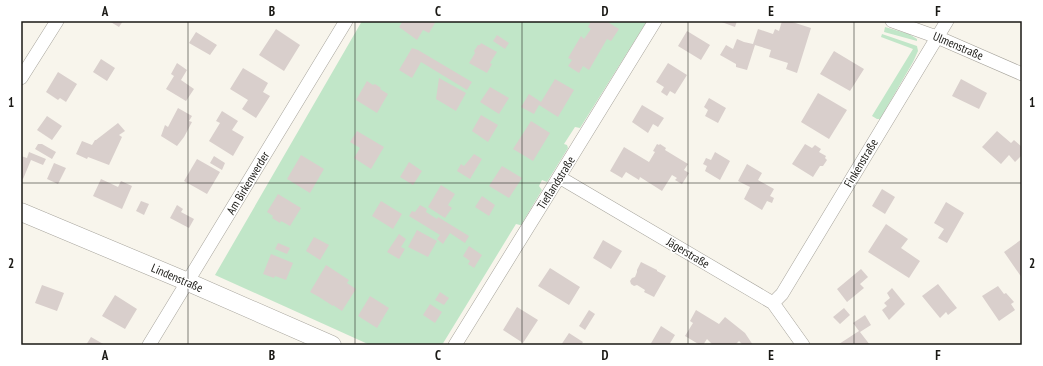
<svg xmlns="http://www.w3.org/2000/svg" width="1043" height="366" viewBox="0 0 1043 366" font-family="'PT Sans Narrow',sans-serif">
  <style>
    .green { fill: #c1e6c8 }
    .building { fill: #d9cfcc }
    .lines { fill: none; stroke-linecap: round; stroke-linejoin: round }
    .street-casing { stroke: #a7a49c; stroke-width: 14 }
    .secondary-casing { stroke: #a7a49c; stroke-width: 19 }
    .street { stroke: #fff; stroke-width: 13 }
    .secondary { stroke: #fff; stroke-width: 18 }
    .grid { fill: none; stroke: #1a1915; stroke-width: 1; stroke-opacity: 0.55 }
    .labels { text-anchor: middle; stroke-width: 3; stroke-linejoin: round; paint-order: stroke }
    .street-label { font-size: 12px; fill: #1a1915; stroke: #fff }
    .neatline { fill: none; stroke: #1a1915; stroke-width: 1.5 }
    .grid-label { font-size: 13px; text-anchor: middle; font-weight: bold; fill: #1a1915 }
  </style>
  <rect width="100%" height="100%" fill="#f8f5ec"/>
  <path class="green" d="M 362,21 L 647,21 L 580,128 L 575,127 L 564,144 L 567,145 L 568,148 L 547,182 L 542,180 L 539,186 L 542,190 L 521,225 L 520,225 L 516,224 L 442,345 L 370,345 L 215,275 Z
    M 885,27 L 909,34 L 917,39 L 917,41 L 884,32 Z
    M 882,34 L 917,46 L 918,51 L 913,62 L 880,119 L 877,119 L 872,116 L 913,49 L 881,37 Z"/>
  <path class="building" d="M 109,21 L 123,21 L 119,27 Z
    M 403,21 L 431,21 L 435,23 L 429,33 L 423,30 L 417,40 L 399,27 Z
    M 591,21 L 606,21 L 619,29 L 611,41 L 607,39 L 589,70 L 583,66 L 579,73 L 568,66 L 572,60 L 568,58 L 581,36 L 584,39 L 591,29 L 588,27 Z
    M 719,21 L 737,21 L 735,27 Z
    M 782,21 L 789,21 L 811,28 L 797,73 L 786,69 L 788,63 L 769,57 L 771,50 L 755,45 L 747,70 L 736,67 L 736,64 L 720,55 L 726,45 L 733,49 L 737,39 L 744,42 L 753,44 L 758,29 L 773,34 L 775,29 L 779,31 Z
    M 276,29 L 300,45 L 284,71 L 259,55 Z
    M 687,31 L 710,45 L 701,60 L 678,46 Z
    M 196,32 L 217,45 L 210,55 L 189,43 Z
    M 497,35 L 509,43 L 505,49 L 493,41 Z
    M 481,43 L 497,52 L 490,63 L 492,64 L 487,73 L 469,63 L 475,53 L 474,51 L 478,45 L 480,45 Z
    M 412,48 L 418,50 L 472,82 L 467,90 L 421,62 L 412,78 L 399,70 Z
    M 834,51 L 864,69 L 850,91 L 820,74 Z
    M 101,59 L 115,68 L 107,81 L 93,72 Z
    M 177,63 L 187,70 L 181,80 L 194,89 L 186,101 L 166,89 L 174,76 L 171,74 Z
    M 668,63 L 687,75 L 675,94 L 670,91 L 667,96 L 661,92 L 664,87 L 656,82 Z
    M 243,68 L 268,83 L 263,92 L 270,96 L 256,118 L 242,109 L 248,100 L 230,89 Z
    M 58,72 L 77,84 L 66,102 L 60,98 L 58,100 L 46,92 Z
    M 439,78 L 466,93 L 456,111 L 436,99 Z
    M 555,79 L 574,90 L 558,117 L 539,105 L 534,114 L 521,107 L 529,94 L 541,102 Z
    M 961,79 L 987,93 L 979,109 L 952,96 Z
    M 367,81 L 373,85 L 375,84 L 381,88 L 380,89 L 388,94 L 377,113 L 356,100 Z
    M 490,87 L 509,98 L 499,114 L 480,102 Z
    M 818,93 L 847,110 L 829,139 L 801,122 Z
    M 709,98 L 726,108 L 718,123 L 705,116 L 708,110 L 704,107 Z
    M 642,105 L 664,118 L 658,127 L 653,124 L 648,133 L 632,122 Z
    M 178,108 L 192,116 L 189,121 L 192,122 L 184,137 L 177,146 L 161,136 L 165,125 L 168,127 Z
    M 222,111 L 238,121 L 232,130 L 244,137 L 233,156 L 209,141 L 220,123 L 216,121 Z
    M 481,115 L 498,125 L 488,142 L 472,131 Z
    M 47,116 L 62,126 L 52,140 L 37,130 Z
    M 531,121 L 550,133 L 533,161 L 513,149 Z
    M 118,123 L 125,131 L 119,135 L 122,137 L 109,165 L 88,157 L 87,159 L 76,154 L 82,141 L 92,145 L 95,140 L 96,140 Z
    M 357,131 L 384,147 L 371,169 L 354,158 L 360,148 L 350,142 Z
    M 997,131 L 1011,143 L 1014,140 L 1022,147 L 1022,155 L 1015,162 L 1009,155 L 1001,164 L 982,147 Z
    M 38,144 L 42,144 L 56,152 L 52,159 L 35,149 Z
    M 657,144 L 659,145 L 660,144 L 666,148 L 665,150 L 688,164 L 684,170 L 689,173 L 682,184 L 675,180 L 677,178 L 672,175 L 662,191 L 640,177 L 639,180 L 626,172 L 622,178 L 610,171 L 624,147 L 649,162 L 655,152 L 653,151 Z
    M 805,144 L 812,148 L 815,145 L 821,149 L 819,152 L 826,156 L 825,158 L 827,160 L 823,166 L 820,166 L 813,177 L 792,164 Z
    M 29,152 L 46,159 L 43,165 L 31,160 L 23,179 L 21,178 L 21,156 L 27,158 Z
    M 715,152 L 730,161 L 720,180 L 705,171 L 707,166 L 703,164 L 706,158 L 711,160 Z
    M 474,154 L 482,159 L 470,179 L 457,171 L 461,164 L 464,166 Z
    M 301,155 L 324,169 L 310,193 L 287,179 Z
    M 214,156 L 225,163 L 222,170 L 210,163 Z
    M 197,159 L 220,172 L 207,194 L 184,181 Z
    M 409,162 L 422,171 L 413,185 L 400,177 Z
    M 54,163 L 66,168 L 58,184 L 47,179 Z
    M 747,164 L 762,173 L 758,180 L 774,189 L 770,196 L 774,198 L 772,203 L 767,201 L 762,210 L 744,199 L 750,187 L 738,181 Z
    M 502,166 L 522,178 L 509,198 L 489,186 Z
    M 101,179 L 118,187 L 121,181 L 132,186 L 122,209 L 93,196 Z
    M 441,185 L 455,194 L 448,205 L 452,208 L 445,218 L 428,207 Z
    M 882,189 L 895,197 L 885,214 L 872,206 Z
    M 278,194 L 301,208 L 290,226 L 281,221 L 280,223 L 272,218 L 273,216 L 267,212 Z
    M 482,196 L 495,205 L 489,216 L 475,207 Z
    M 141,201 L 149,204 L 144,215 L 136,211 Z
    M 381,201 L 402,214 L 393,229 L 372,216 Z
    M 946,202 L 964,213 L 947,243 L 938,238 L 944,229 L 934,223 Z
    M 177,205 L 183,209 L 181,212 L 194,219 L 189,228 L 170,218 Z
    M 420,205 L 427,209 L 426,212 L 437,219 L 438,217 L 469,236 L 465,243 L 450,233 L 443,244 L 437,239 L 440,235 L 409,216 L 412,211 L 415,212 Z
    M 886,224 L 908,239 L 901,248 L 920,261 L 909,278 L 868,252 Z
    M 417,230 L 437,241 L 428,257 L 408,247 Z
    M 399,234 L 406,239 L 401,247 L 405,249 L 399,259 L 387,252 Z
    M 314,237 L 329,245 L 320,260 L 306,251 Z
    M 1022,239 L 1022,278 L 1004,252 Z
    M 603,240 L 622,251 L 611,269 L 593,258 Z
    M 278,243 L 290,248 L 287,254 L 275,249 Z
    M 469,246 L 482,255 L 474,268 L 468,264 L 470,261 L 463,256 Z
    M 271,254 L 293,263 L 286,280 L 275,276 L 274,278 L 263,274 Z
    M 641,262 L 657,270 L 657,271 L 666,276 L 654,297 L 644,292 L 645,290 L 637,285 L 634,286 L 631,284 L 630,281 L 632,278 L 635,277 L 637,272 L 637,270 Z
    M 326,265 L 349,280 L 347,283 L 356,289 L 342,311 L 333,305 L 333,306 L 319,297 L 310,292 Z
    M 550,268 L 580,287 L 569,305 L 538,286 Z
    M 861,269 L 868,277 L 860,284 L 864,288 L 847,302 L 837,289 Z
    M 938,284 L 957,308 L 948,315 L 946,312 L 940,318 L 922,296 Z
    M 42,285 L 64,293 L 57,311 L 35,303 Z
    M 998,286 L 1004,294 L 1006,293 L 1014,302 L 1011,304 L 1015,310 L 999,321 L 982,296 Z
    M 892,288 L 905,304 L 889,320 L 882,310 L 887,306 L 884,303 L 890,298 L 887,293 Z
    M 440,292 L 449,298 L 444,305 L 435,300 Z
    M 115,295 L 137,309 L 125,329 L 102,316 Z
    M 370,296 L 389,308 L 377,328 L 358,316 Z
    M 430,304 L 442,312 L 435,323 L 423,315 Z
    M 517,307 L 538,320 L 523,343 L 503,330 Z
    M 844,308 L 850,315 L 840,324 L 833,317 Z
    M 589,310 L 595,314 L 585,330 L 579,326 Z
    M 696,310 L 719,324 L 725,317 L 745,333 L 753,345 L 741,345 L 742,344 L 739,341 L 735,345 L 713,345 L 707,339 L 703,345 L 700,345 L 685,336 L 693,323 L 690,321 Z
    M 865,315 L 871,325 L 860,332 L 870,345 L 840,345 L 839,344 L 859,331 L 853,323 Z
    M 661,326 L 675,335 L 669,345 L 650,345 Z
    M 569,333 L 583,342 L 581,345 L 561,345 Z
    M 91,337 L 105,345 L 86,345 Z"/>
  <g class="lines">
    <g class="street-casing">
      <path id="street" d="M 892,21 L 937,37 L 1022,74
        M 21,78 L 57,21
        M 559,177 L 773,303 L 803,345
        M 773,303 L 782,294 L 947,21
        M 149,345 L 346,21
        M 455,345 L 559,177 L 655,21"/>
    </g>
    <g class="secondary-casing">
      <path id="secondary" d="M 21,212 L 188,282 L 332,345"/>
    </g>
    <use href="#street" class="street"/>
    <use href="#secondary" class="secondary"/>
  </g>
  <path class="grid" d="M 188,21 L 188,345M 355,21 L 355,345M 522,21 L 522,345M 688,21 L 688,345M 854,21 L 854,345M 21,183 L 1022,183"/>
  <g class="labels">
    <g class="street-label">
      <text transform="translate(958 46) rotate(23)" y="4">Ulmenstraße</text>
      <text transform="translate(861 163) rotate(-59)" y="4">Finkenstraße</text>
      <text transform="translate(248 183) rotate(-59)" y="4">Am Birkenwerder</text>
      <text transform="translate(556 183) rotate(-58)" y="4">Tieflandstraße</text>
      <text transform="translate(688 253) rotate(31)" y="4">Jägerstraße</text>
      <text transform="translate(177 278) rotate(23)" y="4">Lindenstraße</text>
    </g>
  </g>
  <rect width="1043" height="366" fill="none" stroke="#ffffff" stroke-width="44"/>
  <rect x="22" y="22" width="999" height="322" class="neatline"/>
  <g class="grid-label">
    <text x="105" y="16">A</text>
    <text x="272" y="16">B</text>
    <text x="438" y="16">C</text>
    <text x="605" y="16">D</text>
    <text x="771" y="16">E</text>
    <text x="938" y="16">F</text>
    <text x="11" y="107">1</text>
    <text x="1032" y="107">1</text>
    <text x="11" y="268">2</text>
    <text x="1032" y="268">2</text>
    <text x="105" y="360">A</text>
    <text x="272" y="360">B</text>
    <text x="438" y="360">C</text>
    <text x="605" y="360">D</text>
    <text x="771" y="360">E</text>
    <text x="938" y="360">F</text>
  </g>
</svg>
